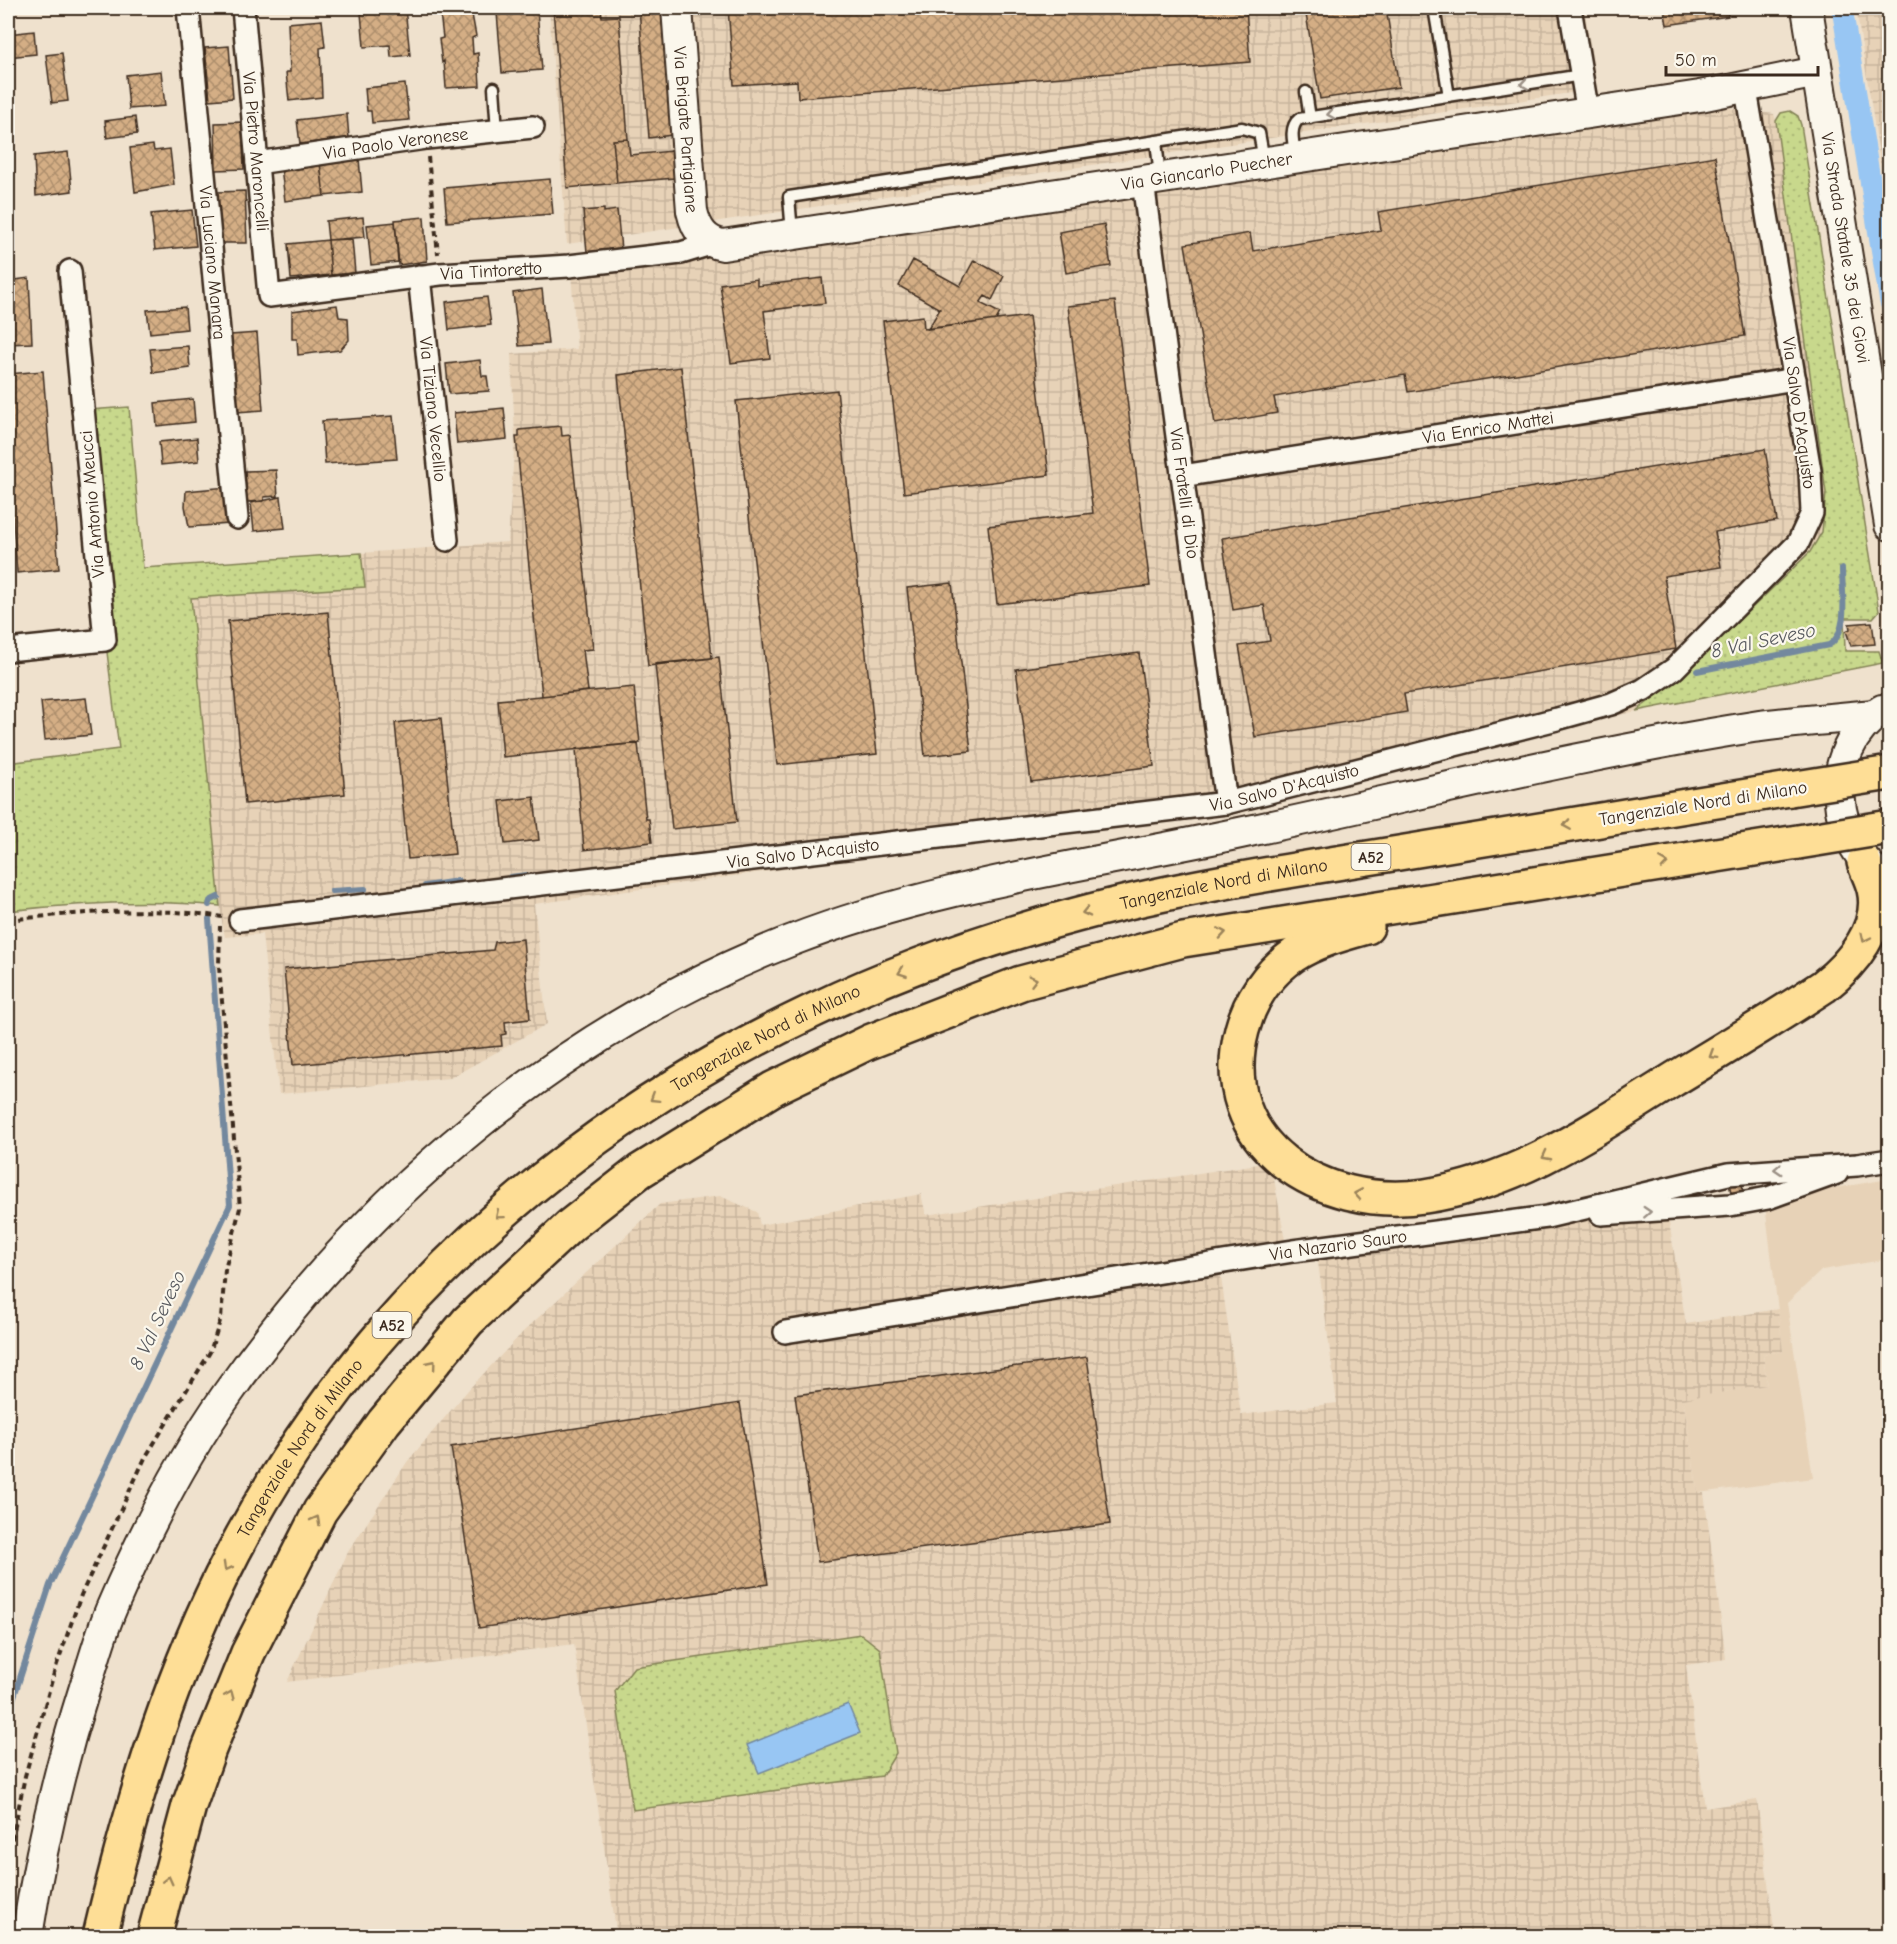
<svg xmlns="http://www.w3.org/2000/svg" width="1897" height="1944" viewBox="0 0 1897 1944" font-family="'Comic Neue',sans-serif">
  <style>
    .built { fill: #e7d2b7 }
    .industrial { fill: url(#industrial-grid) }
    .grass { fill: url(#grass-dots); stroke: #828155; stroke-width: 1.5 }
    .water { fill: #98c6f3; stroke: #73889e; stroke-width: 1.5 }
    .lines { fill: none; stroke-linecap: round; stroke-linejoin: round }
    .stream { stroke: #73889e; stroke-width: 6 }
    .canal { stroke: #98c6f3; stroke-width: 21 }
    .building { fill: url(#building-cross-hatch); stroke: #3b2a1e; stroke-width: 1.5 }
    .lane-casing { stroke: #3b2a1e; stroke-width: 15 }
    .street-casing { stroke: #3b2a1e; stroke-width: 26 }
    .secondary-casing { stroke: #3b2a1e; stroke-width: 34 }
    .highway-casing { stroke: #3b2a1e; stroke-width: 38 }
    .path { stroke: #3b2a1e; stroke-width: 4; stroke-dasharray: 6 4.5; stroke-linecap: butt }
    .lane { stroke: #fbf7ec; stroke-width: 10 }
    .street { stroke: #fbf7ec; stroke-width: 21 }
    .secondary { stroke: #fbf7ec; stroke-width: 30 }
    .highway { stroke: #fede96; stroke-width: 33 }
    .highway-bridge-casing { stroke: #3b2a1e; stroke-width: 38; stroke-linecap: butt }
    .highway-bridge { stroke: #fede96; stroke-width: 33 }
    .oneway { stroke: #9b9085 }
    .oneway2 { stroke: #9c845a }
    .labels { text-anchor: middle; stroke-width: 4.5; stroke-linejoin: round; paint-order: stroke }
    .shield { fill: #fbf7ec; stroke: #75685c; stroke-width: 1.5 }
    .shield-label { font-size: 16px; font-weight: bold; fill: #3b2a1e }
    .street-label { font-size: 18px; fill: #3b2a1e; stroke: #fbf7ec }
    .water-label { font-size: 20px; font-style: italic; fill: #57595e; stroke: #fbf7ec }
  </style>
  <defs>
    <pattern id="industrial-grid" width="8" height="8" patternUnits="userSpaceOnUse" patternTransform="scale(1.5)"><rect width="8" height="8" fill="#e7d2b7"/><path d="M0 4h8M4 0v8" fill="none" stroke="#c7b49d"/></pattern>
    <pattern id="grass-dots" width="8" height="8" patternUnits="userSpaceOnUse" patternTransform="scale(1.5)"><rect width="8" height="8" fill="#c8d88c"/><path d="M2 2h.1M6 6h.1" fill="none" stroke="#adba78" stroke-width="1.8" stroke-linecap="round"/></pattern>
    <pattern id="building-cross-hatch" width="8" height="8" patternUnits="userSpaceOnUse" patternTransform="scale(1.5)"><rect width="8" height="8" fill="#d4ae85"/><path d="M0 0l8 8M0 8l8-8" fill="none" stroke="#ad8e6c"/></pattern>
  </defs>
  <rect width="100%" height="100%" fill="#efe1cd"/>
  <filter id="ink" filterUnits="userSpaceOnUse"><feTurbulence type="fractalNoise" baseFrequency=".0167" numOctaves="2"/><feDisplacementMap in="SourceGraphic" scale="12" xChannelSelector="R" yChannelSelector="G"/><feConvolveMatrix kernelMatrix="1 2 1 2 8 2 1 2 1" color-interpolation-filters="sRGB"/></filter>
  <g filter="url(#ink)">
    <path class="built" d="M 1889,1179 L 1889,1259 L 1822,1270 L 1787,1303 L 1813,1478 L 1698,1493 L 1683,1398 L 1767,1385 L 1763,1354 L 1783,1351 L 1765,1205 L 1823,1190 Z"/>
    <path class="industrial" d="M 549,8 L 1584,8 L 1597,89 L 567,244 Z
      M 1856,8 L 1889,8 L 1889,218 Z
      M 1707,105 L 1774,114 L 1776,121 L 1826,493 L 1822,532 L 1810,552 L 1758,605 L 1675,682 L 1636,711 L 1242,805 L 534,904 L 547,1024 L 450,1078 L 279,1094 L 262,934 L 225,937 L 221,917 L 190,598 L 365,587 L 361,553 L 508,542 L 515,436 L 511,354 L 577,349 L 571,273 Z
      M 1271,1162 L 1286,1246 L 1218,1257 L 1241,1415 L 1337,1403 L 1317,1255 L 1547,1222 L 1668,1216 L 1686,1324 L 1778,1309 L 1783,1351 L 1763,1354 L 1767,1385 L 1683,1399 L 1698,1493 L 1704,1493 L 1726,1659 L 1686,1665 L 1705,1808 L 1757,1800 L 1775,1936 L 617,1936 L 574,1644 L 287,1682 L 348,1552 L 407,1462 L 469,1389 L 524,1331 L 660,1204 L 720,1196 L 757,1212 L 760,1225 L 921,1194 L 926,1215 Z"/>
    <path class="grass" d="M 1790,111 L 1798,116 L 1801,125 L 1879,611 L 1873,618 L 1844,618 L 1845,651 L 1879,651 L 1883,663 L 1636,711 L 1675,682 L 1810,552 L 1822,532 L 1826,493 L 1776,121 L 1781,113 Z
      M 129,407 L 143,568 L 361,553 L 365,587 L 191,598 L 220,906 C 149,899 77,903 8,911 L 8,763 L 119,749 L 106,644 L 89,410 Z
      M 861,1634 L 880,1649 L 896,1753 L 882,1776 L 633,1810 L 615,1691 L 634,1667 Z"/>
    <path class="water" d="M 848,1704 L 860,1733 L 759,1773 L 747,1745 Z"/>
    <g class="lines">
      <path class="stream" d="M 1697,671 L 1829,645 C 1850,632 1842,592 1842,569
        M 510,877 L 527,875
        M 425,886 L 458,881
        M 332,891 L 365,889
        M 209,905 L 210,901 L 218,897
        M 8,1715 L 50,1585 L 230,1205 L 209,919"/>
      <path class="canal" d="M 1842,8 L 1890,302"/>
    </g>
    <path class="building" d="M 369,8 L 405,8 L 410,55 L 391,57 L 390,45 L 364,47 L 361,13 L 370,12 Z
      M 553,8 L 601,8 L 602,17 L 619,16 L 628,139 L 613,140 L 617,183 L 567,188 Z
      M 639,8 L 661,8 L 672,135 L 649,138 Z
      M 728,8 L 1246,8 L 1250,62 L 798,98 L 797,81 L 734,85 Z
      M 1305,8 L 1386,8 L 1399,87 L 1320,99 Z
      M 1664,8 L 1727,8 L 1728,16 L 1667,25 Z
      M 471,9 L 476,36 L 472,38 L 473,54 L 478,53 L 480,86 L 446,88 L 444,61 L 442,63 L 439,39 L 443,38 L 440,13 Z
      M 537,10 L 542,70 L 502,73 L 497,13 Z
      M 322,20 L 325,47 L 320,48 L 322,97 L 289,101 L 286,72 L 290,72 L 288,23 Z
      M 34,31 L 36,54 L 8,57 L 8,34 Z
      M 229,46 L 233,98 L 210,100 L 205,48 Z
      M 62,53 L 68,101 L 52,103 L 46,55 Z
      M 161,71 L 165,106 L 129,109 L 126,75 Z
      M 405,84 L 409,120 L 372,123 L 371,111 L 367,111 L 365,88 Z
      M 347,114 L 349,138 L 300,144 L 297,120 Z
      M 135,117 L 137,134 L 107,138 L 105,121 Z
      M 242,122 L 244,169 L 216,170 L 215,123 Z
      M 628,139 L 630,155 L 672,151 L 675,178 L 617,183 L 613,140 Z
      M 153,145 L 154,151 L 170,149 L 174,185 L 135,192 L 130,148 Z
      M 8,151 L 13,193 L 8,194 Z
      M 68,152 L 72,191 L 36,196 L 34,156 Z
      M 1715,156 L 1745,336 L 1408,392 L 1405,375 L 1274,397 L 1277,413 L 1215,424 L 1185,244 L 1250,233 L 1253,251 L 1381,230 L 1378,212 Z
      M 359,159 L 362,192 L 324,196 L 320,163 Z
      M 320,162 L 324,196 L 285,201 L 281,167 Z
      M 550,179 L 553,214 L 447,222 L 444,188 Z
      M 245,191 L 247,243 L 218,243 L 217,192 Z
      M 604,209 L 604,212 L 617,210 L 621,249 L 587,252 L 583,211 Z
      M 192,210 L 196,246 L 155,250 L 151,214 Z
      M 363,217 L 365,237 L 328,240 L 326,221 Z
      M 424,217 L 427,261 L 399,265 L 395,220 Z
      M 395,222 L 398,262 L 371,265 L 367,225 Z
      M 1104,224 L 1111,266 L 1066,273 L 1059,232 Z
      M 352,239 L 355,273 L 331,275 L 328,240 Z
      M 328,240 L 331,275 L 291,279 L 288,244 Z
      M 913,260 L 960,286 L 974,260 L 1004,276 L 992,300 L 985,296 L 980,303 L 1000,313 L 996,320 L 928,329 L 940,309 L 899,286 Z
      M 29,278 L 32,343 L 8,344 L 8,281 Z
      M 822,278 L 825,303 L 764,311 L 770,358 L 731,363 L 720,284 L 757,279 L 757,286 Z
      M 542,289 L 548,344 L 519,346 L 513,293 Z
      M 487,297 L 491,325 L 449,330 L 446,302 Z
      M 1115,301 L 1150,586 L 997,604 L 988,526 L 1093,513 L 1068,306 Z
      M 337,305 L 339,317 L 348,318 L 349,340 L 340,350 L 298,355 L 297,339 L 292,339 L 292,311 Z
      M 185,307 L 187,329 L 150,333 L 147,310 Z
      M 923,316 L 924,329 L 1029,316 L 1049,475 L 904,493 L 883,321 Z
      M 257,333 L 263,410 L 237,412 L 231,335 Z
      M 188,346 L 190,368 L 153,373 L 150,349 Z
      M 480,360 L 482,376 L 487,376 L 489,391 L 449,394 L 446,364 Z
      M 681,367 L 712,658 L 648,666 L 618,375 Z
      M 43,371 L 59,569 L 17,573 L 8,453 L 8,374 Z
      M 837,390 L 877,754 L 777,765 L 736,401 Z
      M 193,399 L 195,422 L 157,426 L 155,403 Z
      M 504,408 L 507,439 L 457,444 L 454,413 Z
      M 393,416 L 397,459 L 325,464 L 322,421 Z
      M 561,426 L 562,436 L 570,435 L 593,649 L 583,650 L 588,691 L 542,696 L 516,437 L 519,437 L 519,430 Z
      M 197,438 L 199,461 L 161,465 L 159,442 Z
      M 1765,449 L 1777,521 L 1715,532 L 1721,567 L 1664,576 L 1676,649 L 1404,694 L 1407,712 L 1255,737 L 1239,646 L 1270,641 L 1264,605 L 1233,610 L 1222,538 Z
      M 276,470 L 278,496 L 264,497 L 264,501 L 247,502 L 245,471 Z
      M 227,487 L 230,524 L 189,527 L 185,506 L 186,491 Z
      M 281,497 L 285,528 L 254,531 L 251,503 Z
      M 952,583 L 971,751 L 925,756 L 907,588 Z
      M 328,612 L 345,794 L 245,804 L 228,621 Z
      M 1872,622 L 1875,644 L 1851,646 L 1846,631 L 1850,629 L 1849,624 Z
      M 1139,653 L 1154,766 L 1031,782 L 1016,669 Z
      M 719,657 L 737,822 L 672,829 L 655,664 Z
      M 634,687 L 640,743 L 503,757 L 498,700 Z
      M 86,698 L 91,735 L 45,740 L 41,702 Z
      M 441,718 L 455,854 L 408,859 L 395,723 Z
      M 638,743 L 646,819 L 649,819 L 652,842 L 584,850 L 576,749 Z
      M 534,797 L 539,840 L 505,844 L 500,801 Z
      M 523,939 L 530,1019 L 505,1022 L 506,1034 L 501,1035 L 502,1046 L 293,1065 L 284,969 L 493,950 L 495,942 Z
      M 1742,1181 L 1743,1191 L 1731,1193 L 1729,1183 Z
      M 1087,1357 L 1110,1524 L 818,1562 L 795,1395 Z
      M 740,1403 L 768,1584 L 479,1628 L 451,1447 Z"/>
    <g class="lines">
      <g class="lane-casing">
        <path id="lane" d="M 1434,8 L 1449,96
          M 494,88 L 497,131
          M 1306,92 L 1310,118
          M 1156,141 L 1160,176
          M 1296,157 C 1294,145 1288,128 1299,119 L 1582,75
          M 792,233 L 789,197 L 1242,128 L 1259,133 L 1264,160"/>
      </g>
      <g class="street-casing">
        <g id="street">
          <path id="s1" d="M 188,8 L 237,518"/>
          <path id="s2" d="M 243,8 L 269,296 L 440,274 L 569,266 L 681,253 L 714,243"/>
          <path d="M 1570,8 L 1588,113"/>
          <path id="s3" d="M 257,163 L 426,138 L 533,127"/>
          <path id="s4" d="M 1143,182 L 1226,803"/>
          <path id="s5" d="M 419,276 L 447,540"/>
          <path id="s6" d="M 1182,476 L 1795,379"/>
          <path d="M 8,650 L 105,640 L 70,271"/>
          <path id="s7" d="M 240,920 L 1226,803 L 1557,719 L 1611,704 L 1643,690 L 1674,669 L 1798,543 L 1812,513 L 1810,471 L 1745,84"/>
          <path d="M 1601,1214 L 1730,1205 L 1768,1198 L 1837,1173"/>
          <path id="s8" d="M 785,1332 L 1293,1251 L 1547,1217 L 1728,1174 L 1857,1165 L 1890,1160"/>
        </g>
      </g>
      <g class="secondary-casing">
        <g id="secondary">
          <path id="s9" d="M 677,8 L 692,211 C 696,229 705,242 723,245 L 1700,96 L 1817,72"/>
          <path id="s10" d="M 1807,8 L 1890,525"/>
          <path d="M 1882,710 C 1819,751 1829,845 1890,882"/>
          <path d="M 27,1936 C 40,1852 59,1769 85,1687 C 94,1661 101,1632 112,1607 C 144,1533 182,1458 228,1393 C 367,1194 563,1030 790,941 C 934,885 1090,865 1240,833 C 1411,797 1581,754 1753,727 C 1793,721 1834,719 1874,715"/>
        </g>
      </g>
      <g class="highway-casing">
        <g id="highway">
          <path d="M 1367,927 C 1342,934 1316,941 1294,955 C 1268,973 1250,1000 1242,1030 C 1212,1144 1322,1211 1425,1196 C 1518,1182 1593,1130 1671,1081 C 1722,1050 1774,1019 1824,986 C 1852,964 1883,927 1874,889 C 1872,880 1867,871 1864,862"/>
          <path id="s11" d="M 100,1936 C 129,1814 165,1691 221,1577 C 388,1236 714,1010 1076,915 C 1184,886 1294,870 1405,852 C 1533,831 1662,810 1790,789"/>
          <path d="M 154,1936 L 189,1806 L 209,1749 L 248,1653 L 320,1511 L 384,1422 L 468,1321 L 571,1225 L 640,1171 L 774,1088 L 869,1042 L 1021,983 L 1183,940 L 1798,842"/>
        </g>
      </g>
      <path class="path" d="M 428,157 L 438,254
        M 8,920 C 73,913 158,906 222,917
        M 8,1860 L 25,1776 L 54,1673 L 81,1595 L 145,1458 L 210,1352 L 221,1318 L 225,1270 L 240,1208 L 219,967 L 220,926"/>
      <use href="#lane" class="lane"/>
      <use href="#street" class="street"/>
      <use href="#secondary" class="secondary"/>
      <use href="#highway" class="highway"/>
      <g class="highway-bridge-casing">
        <path id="highway-bridge" d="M 1790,789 L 1890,773
          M 1798,842 L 1890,827"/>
      </g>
      <use href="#highway-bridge" class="highway-bridge"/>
    </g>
    <defs><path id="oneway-chevron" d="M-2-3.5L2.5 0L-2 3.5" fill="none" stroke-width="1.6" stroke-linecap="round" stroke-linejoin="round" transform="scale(1.5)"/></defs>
    <g class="oneway">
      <use href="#oneway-chevron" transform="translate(1524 84) rotate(171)"/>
      <use href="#oneway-chevron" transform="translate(1331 114) rotate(171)"/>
      <use href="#oneway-chevron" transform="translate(1778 1169) rotate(177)"/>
      <use href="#oneway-chevron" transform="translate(1647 1212) rotate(-3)"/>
    </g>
    <g class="oneway2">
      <use href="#oneway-chevron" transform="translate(1567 825) rotate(171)"/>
      <use href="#oneway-chevron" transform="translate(1664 863) rotate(-9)"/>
      <use href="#oneway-chevron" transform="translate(1086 912) rotate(167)"/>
      <use href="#oneway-chevron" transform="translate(1222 933) rotate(-9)"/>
      <use href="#oneway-chevron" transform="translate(1865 938) rotate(115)"/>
      <use href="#oneway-chevron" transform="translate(902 972) rotate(160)"/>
      <use href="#oneway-chevron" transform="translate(1033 980) rotate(-15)"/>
      <use href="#oneway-chevron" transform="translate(1713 1055) rotate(148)"/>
      <use href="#oneway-chevron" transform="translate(654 1098) rotate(148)"/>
      <use href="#oneway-chevron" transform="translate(1546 1156) rotate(152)"/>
      <use href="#oneway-chevron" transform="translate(1358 1194) rotate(-170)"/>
      <use href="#oneway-chevron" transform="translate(499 1215) rotate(140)"/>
      <use href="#oneway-chevron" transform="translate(432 1364) rotate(-50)"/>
      <use href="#oneway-chevron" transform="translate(316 1520) rotate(-62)"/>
      <use href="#oneway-chevron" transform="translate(227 1567) rotate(119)"/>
      <use href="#oneway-chevron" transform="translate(230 1695) rotate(-67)"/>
      <use href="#oneway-chevron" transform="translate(168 1880) rotate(-76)"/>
    </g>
  </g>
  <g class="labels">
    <g class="shield">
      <rect x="1351.5" y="844" width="39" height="26" rx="4.5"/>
      <rect x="372.5" y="1312" width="39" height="26" rx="4.5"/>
    </g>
    <g class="shield-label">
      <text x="1371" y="863">A52</text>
      <text x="392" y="1331">A52</text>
    </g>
    <g class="street-label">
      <text dy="6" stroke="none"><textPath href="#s9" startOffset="122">Via Brigate Partigiane</textPath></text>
      <text dy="6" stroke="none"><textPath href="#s3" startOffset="140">Via Paolo Veronese</textPath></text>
      <text dy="6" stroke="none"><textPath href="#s2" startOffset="144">Via Pietro Maroncelli</textPath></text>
      <text dy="6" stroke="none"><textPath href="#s9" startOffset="742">Via Giancarlo Puecher</textPath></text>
      <text dy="6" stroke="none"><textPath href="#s10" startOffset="243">Via Strada Statale 35 dei Giovi</textPath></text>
      <text dy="6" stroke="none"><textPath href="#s1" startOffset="256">Via Luciano Manara</textPath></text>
      <text dy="6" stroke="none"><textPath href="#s2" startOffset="513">Via Tintoretto</textPath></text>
      <text dy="6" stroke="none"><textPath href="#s5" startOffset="134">Via Tiziano Vecellio</textPath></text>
      <text transform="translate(1799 413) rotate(82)" y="6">Via Salvo D'Acquisto</text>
      <text dy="6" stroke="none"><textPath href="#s6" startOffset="310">Via Enrico Mattei</textPath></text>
      <text dy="6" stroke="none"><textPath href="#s4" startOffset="314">Via Fratelli di Dio</textPath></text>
      <text transform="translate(92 504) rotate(-95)" y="6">Via Antonio Meucci</text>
      <text dy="6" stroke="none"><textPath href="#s7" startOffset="1053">Via Salvo D'Acquisto</textPath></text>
      <text transform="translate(1703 803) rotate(-9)" y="6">Tangenziale Nord di Milano</text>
      <text dy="6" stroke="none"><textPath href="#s7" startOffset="567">Via Salvo D'Acquisto</textPath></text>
      <text dy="6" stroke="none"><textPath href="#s11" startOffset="1646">Tangenziale Nord di Milano</textPath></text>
      <text dy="6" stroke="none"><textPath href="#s11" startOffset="1160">Tangenziale Nord di Milano</textPath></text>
      <text dy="6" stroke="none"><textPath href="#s8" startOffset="560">Via Nazario Sauro</textPath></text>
      <text dy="6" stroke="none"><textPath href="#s11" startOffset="531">Tangenziale Nord di Milano</textPath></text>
    </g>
    <g class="water-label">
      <text transform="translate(1763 640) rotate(-12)" y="7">8 Val Seveso</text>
      <text transform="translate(157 1320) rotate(-65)" y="7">8 Val Seveso</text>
    </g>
  </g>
  <rect width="1897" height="1944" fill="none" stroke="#fbf7ec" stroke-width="30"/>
  <rect x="15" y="15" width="1867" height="1914" fill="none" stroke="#3b2a1e" stroke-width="2" filter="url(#ink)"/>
  <path d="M1666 66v9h152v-9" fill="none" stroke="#3b2a1e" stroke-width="3"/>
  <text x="1675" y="66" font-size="18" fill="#3b2a1e" stroke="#fbf7ec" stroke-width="4.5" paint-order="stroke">50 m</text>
</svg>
